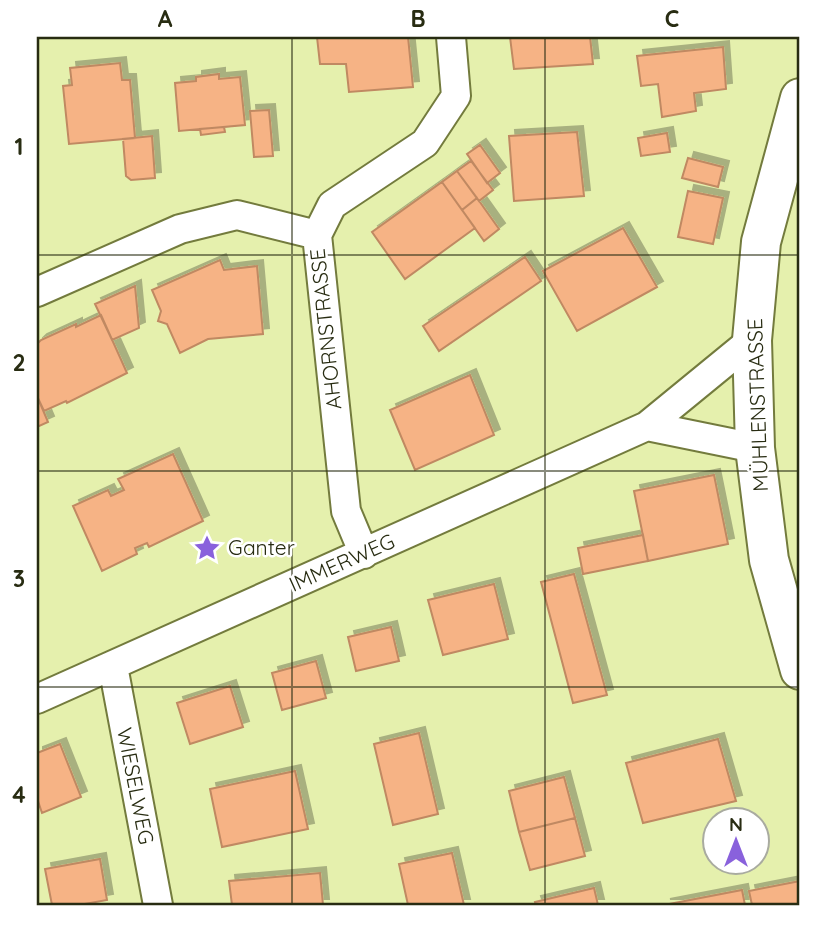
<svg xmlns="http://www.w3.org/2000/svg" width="837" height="942" viewBox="0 0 837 942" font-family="Quicksand,sans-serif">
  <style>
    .building { fill: #f6b385; stroke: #c08962; stroke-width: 2; filter: url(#shadow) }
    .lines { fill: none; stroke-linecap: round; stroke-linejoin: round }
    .street-casing { stroke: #737b3d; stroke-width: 32 }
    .secondary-casing { stroke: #737b3d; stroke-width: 42 }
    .street { stroke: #fff; stroke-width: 28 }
    .secondary { stroke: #fff; stroke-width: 38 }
    .grid { fill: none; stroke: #282c12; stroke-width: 2; stroke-opacity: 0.55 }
    .labels { text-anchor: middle; stroke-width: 5; stroke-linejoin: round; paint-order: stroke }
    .street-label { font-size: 21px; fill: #282c12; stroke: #fff }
    .poi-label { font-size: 21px; fill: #282c12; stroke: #fff; text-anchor: start }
    .neatline { fill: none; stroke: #282c12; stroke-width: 2.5 }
    .grid-label { font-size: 23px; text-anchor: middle; font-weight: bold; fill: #282c12 }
  </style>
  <defs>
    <filter id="shadow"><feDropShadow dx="6" dy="-6" stdDeviation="0" flood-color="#0004"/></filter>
  </defs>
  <rect width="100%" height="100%" fill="#e5f0ad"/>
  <path class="building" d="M 317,37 L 408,37 L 413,87 L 349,92 L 346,64 L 320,64 Z
    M 510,37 L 590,37 L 593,64 L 514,69 Z
    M 723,47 L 726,89 L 694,93 L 696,111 L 662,117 L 658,84 L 641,86 L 637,56 Z
    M 120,63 L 122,80 L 130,80 L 135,138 L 69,144 L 63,86 L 72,85 L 70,68 Z
    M 219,74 L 219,79 L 240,77 L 245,125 L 179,131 L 175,83 L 196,81 L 196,77 Z
    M 269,110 L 273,156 L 254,157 L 250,111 Z
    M 224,127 L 225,132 L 201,135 L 200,129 Z
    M 577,132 L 584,196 L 514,201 L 509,136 Z
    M 667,133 L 670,152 L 641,156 L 638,138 Z
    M 152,136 L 155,178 L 131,180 L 126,176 L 123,139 Z
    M 480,145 L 500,173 L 487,183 L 467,154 Z
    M 688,158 L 723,167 L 718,187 L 682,178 Z
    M 471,161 L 493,190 L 479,201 L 457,171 Z
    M 457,171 L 477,198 L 462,210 L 442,182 Z
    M 442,182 L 475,228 L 405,279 L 372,232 Z
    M 688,191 L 723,198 L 713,244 L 678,237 Z
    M 477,198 L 499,229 L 484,241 L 462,210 Z
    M 623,228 L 657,287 L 577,331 L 543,271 Z
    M 525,257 L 541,281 L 439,351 L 423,326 Z
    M 220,260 L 224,270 L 257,266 L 263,334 L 208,339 L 180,353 L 167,324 L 158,321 L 161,311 L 152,290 Z
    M 135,286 L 139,328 L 112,340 L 95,304 Z
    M 101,315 L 127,373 L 67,403 L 66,401 L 44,411 L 37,396 L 37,344 L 41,340 L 76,324 L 76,327 Z
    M 470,375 L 494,435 L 415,470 L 390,410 Z
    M 37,396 L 48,422 L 37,427 Z
    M 173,454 L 203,521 L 149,547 L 147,543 L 135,548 L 137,554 L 102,571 L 73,506 L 108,490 L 111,496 L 124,490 L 118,479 Z
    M 714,475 L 728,544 L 648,561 L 634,491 Z
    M 643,535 L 648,561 L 583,574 L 578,548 Z
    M 574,574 L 607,695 L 573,703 L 541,582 Z
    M 494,584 L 508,639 L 443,655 L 428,600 Z
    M 391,627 L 399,661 L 356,671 L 348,637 Z
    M 316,661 L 326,698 L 282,710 L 272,673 Z
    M 230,686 L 243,727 L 190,744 L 177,703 Z
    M 419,733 L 438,814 L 393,825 L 374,744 Z
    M 718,739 L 736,801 L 643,823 L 626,763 Z
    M 60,744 L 81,797 L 42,813 L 37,798 L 37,753 Z
    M 295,771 L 308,829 L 222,847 L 210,789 Z
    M 564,777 L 575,818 L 519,832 L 509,791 Z
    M 575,818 L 585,856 L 530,870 L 519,832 Z
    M 452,853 L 464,905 L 408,905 L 399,864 Z
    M 100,859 L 107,900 L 79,905 L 52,905 L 45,869 Z
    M 320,873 L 323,905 L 232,905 L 229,881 Z
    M 800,881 L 800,905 L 752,905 L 749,891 Z
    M 594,888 L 598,905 L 536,905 L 535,902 Z
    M 742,890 L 745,905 L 664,905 Z"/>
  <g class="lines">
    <g class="street-casing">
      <path id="street" d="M 37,292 L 180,229 L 237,215 L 317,235
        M 647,426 L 755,448
        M 364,554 L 346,511 L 317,235 L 332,205 L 425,143 L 456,96 L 451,37
        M 113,666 L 158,905
        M 37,699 L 647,426 L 752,340"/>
    </g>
    <g class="secondary-casing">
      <path id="secondary" d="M 800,98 L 761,242 L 752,340 L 755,448 L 769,560 L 800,670"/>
    </g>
    <use href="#street" class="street"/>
    <use href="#secondary" class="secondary"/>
  </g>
  <path class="grid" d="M 292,37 L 292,905M 545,37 L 545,905M 37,255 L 800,255M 37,471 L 800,471M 37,687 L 800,687"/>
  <defs>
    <g id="sight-bare" transform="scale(2.1)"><path d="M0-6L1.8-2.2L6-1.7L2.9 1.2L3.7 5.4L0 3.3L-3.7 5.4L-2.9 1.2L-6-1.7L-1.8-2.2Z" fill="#8961dc" stroke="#fff" stroke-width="2.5" paint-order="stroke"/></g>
  </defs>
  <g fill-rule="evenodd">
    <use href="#sight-bare" x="207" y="548"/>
  </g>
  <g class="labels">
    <g class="street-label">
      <text transform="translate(326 329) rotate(-96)" y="7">AHORNSTRASSE</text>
      <text transform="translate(758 405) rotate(-92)" y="7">MÜHLENSTRASSE</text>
      <text transform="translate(342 563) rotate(-24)" y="7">IMMERWEG</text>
      <text transform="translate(135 786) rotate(79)" y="7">WIESELWEG</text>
    </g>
    <g class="poi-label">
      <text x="228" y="555">Ganter</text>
    </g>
  </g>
  <rect width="837" height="942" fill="none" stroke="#ffffff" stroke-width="77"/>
  <g transform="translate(736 841)"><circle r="33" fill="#ffffff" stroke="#a9aba0" stroke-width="2"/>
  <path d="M0-5L12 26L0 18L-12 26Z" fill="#8961dc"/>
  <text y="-10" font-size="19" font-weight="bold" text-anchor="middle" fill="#282c12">N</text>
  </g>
  <rect x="38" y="38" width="760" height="866" class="neatline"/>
  <g class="grid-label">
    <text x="165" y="27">A</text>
    <text x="418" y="27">B</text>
    <text x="672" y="27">C</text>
    <text x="19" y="155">1</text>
    <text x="19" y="371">2</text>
    <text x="19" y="587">3</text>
    <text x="19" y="803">4</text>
  </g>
</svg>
